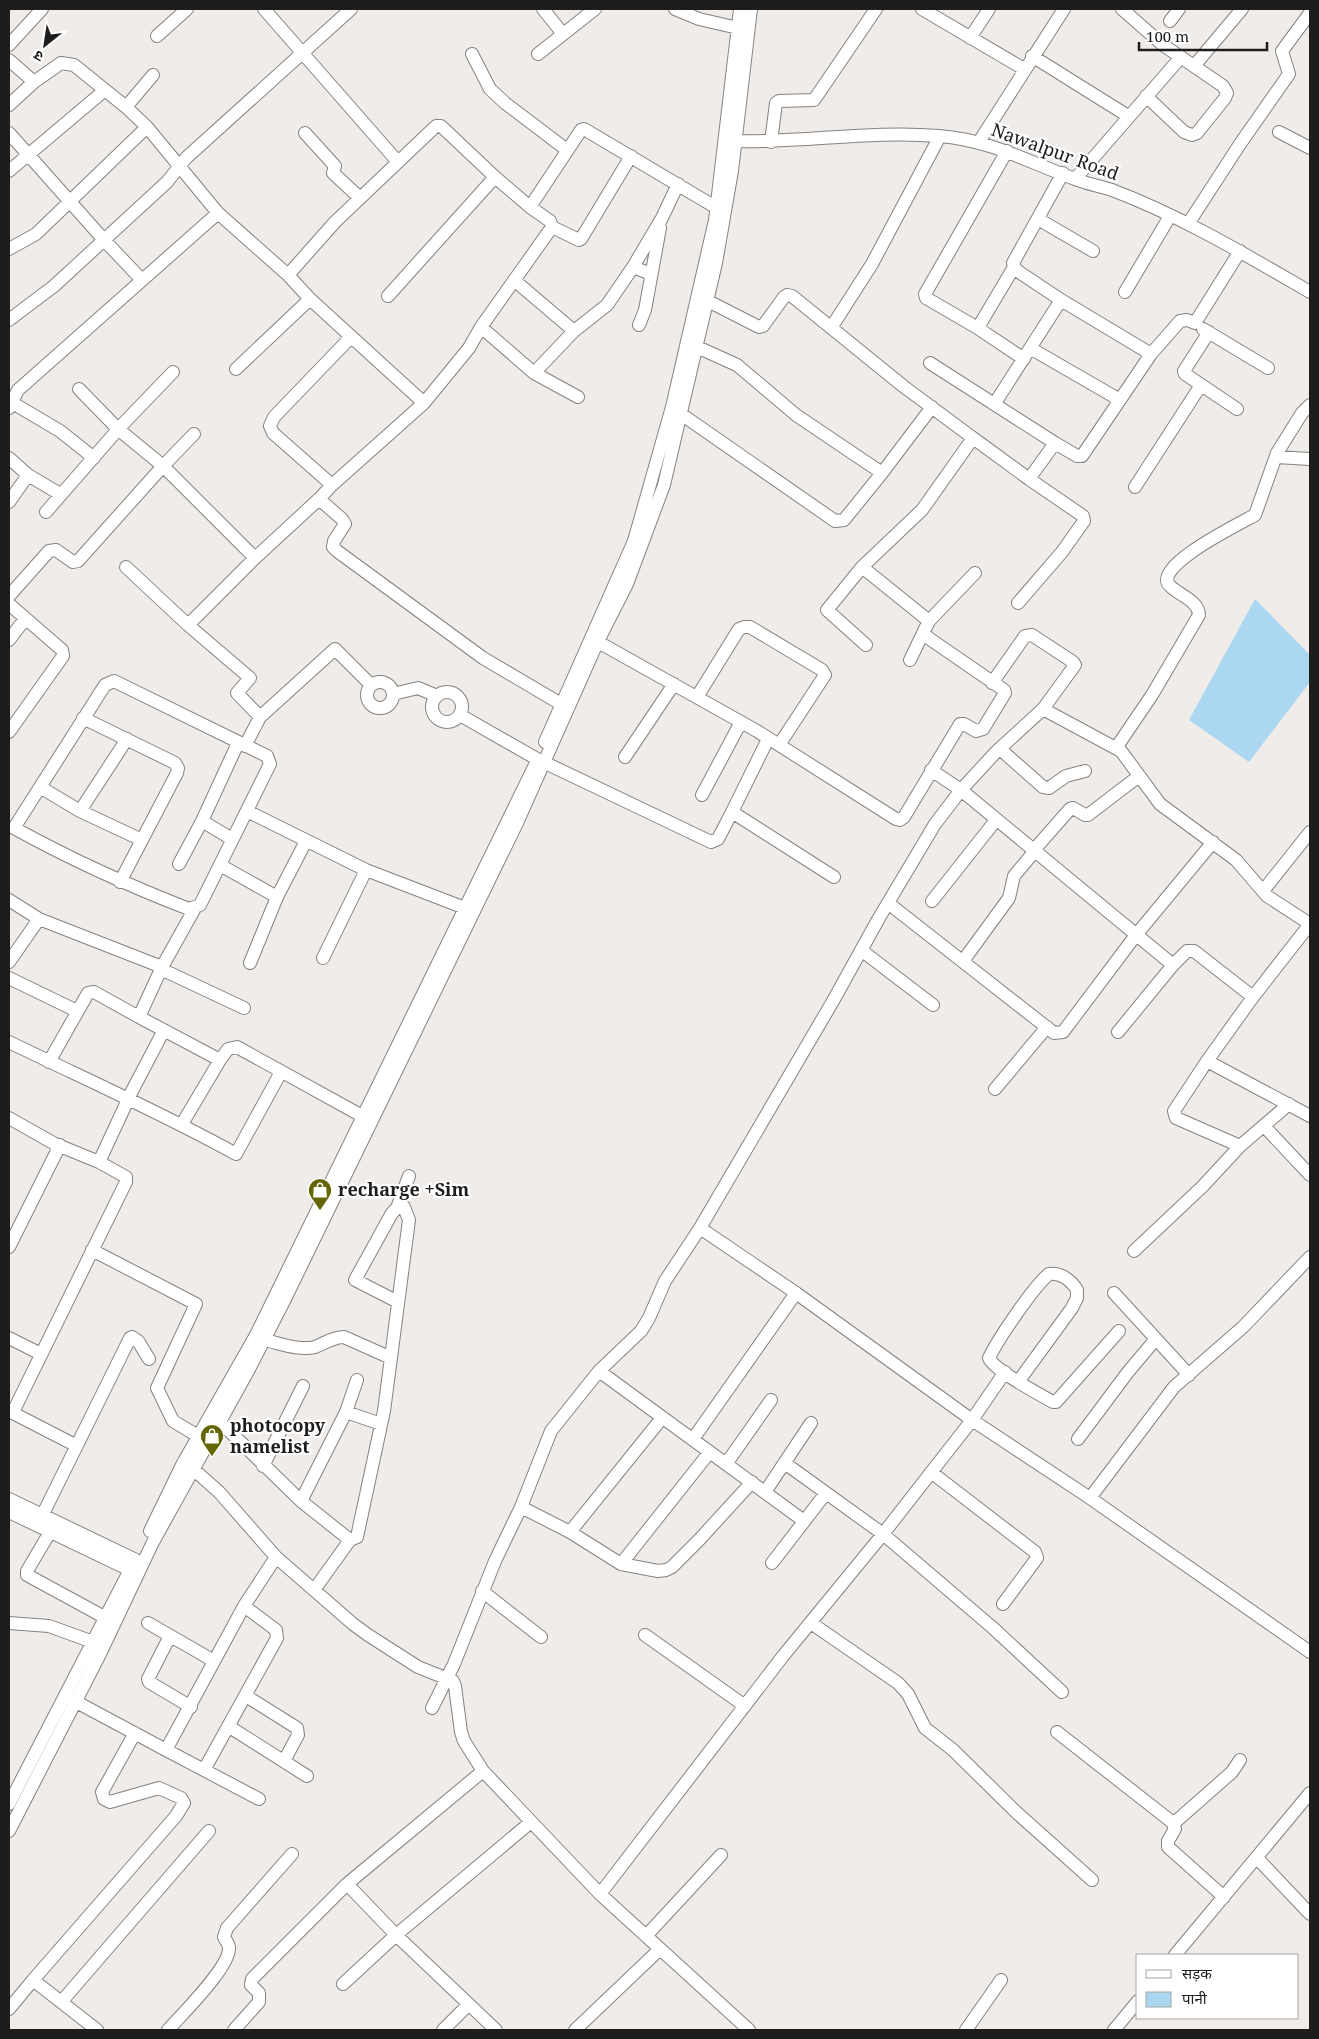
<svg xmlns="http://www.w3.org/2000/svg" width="1319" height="2039" viewBox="0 0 1319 2039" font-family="'Noto Serif','Noto Sans Devanagari',serif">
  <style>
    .water { fill: #abd7f1 }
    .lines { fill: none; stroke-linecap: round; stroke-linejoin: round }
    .minor-casing { stroke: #85827f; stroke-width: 14 }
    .minor { stroke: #fff; stroke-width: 12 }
    .labels { text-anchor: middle; stroke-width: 4.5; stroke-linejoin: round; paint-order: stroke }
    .street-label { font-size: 18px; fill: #1e1d1c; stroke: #fff }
    .poi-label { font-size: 18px; font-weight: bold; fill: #1e1d1c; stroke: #fff; text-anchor: start }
  </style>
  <rect width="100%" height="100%" fill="#f0ece9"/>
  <path class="water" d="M 1255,599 L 1310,655 L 1310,682 L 1249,762 L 1189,720 Z"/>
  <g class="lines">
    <g class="minor-casing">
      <path id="minor" d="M 264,9 L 398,162
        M 543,9 L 563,34
        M 675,9 L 699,19 L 738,28
        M 922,9 L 1024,69
        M 1122,9 L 1163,45 L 1223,86 L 1227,93 L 1225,98 L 1197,133 L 1192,135 L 1184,132 L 1146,96
        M 1170,21 L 1179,9
        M 157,36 L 187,9
        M 970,38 L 989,9
        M 9,45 L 42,9
        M 472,54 L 490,89 L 505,103 L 567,150
        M 538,54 L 595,9
        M 1032,56 L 1128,116
        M 9,60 L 34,82 L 61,63 L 74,65 L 126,107 L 147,127 L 218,213 L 288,275
        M 1194,66 L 1242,9
        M 9,105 L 34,82
        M 126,107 L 153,75
        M 1279,132 L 1310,148
        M 9,133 L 104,240 L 142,280
        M 305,133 L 335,166 L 333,173 L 360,198
        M 735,141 C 803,143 871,130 939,136 C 991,140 1028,162 1075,179 C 1087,184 1100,186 1112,190 C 1181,216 1246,255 1310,292
        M 771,142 L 776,103 L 779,101 L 814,100 L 876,9
        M 979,142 L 1064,9
        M 1007,151 L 925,294 L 926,298 L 976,327 L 979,326 L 1014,267
        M 9,171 L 105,90
        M 1075,179 L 1181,57
        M 530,207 L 550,221 L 552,227 L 481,327 L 469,348 L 424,403 L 310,299 L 288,275 L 335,222 L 436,126 L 441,126 L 495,177 L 530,207 L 581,130 L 584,129 L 717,208
        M 1038,219 L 1093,251
        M 1188,224 L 1240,144 L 1289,74 L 1282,51 L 1310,13
        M 552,227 L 579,240 L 581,239 L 631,156
        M 9,249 L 36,234 L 147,127
        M 651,274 L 633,267 L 662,218 L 678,184
        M 514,280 L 574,331
        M 1125,292 L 1170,216
        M 388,296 L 495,177
        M 1061,300 L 1016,270 L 1013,263 L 1063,173
        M 708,301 L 759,327 L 763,326 L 784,297 L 787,295 L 792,296 L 903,386 L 973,438
        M 9,320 L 54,286 L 167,182 L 186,158 L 351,9
        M 639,325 L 645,310 L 660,228
        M 481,327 L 534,373 L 578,397
        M 976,327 L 1024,359
        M 831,328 L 872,264 L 940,136
        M 1203,329 L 1268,368
        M 1209,332 L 1184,371 L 1185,374 L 1237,409
        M 351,337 L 274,417 L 270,426 L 273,433 L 332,485 L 424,403
        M 697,347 L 737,365 L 796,415 L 882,473
        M 1030,348 L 1120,400
        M 930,363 L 1055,443 L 1077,456 L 1082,456 L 1151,354 L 1180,321 L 1187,320 L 1195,323 L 1240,251
        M 236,369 L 310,299
        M 534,373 L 574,331 L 607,305 L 633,267
        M 79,389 L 118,429 L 163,466 L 194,434
        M 11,402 L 60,431 L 94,458
        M 995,403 L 1061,300 L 1151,354
        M 9,408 L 18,390 L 218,213
        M 681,414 L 835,521 L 844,520 L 882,473 L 932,407
        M 1276,457 L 1310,459
        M 9,458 L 28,475 L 60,494
        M 1135,487 L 1201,385
        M 319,499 L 342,519 L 345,524 L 334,541 L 333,547 L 337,551 L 483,658 L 561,704
        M 9,502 L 28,475
        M 46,512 L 121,426 L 173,372
        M 126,567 L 188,625 L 250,678 L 237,693 L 260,717
        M 862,567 L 827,610 L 866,645
        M 9,596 L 49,551 L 56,550 L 73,562 L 78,561 L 163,466 L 255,558 L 319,499 L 332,485
        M 1018,603 L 1062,552 L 1084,521 L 1083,516 L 1029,479
        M 9,604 L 62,650 L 63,656 L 9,732
        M 929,621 L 975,573
        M 188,625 L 255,558
        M 591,638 L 757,731 L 896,819 L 900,820 L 904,817 L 960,724 L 964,724 L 976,731 L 983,729 L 1005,693 L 1004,690 L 927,637 L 924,631 L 929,621 L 862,567 L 922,510 L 973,438 L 1029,479 L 1055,443
        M 9,640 L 25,619
        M 910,660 L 924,631
        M 114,681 L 267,756 L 270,764 L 200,905 L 189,909 C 127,885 72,860 14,828 L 105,685 Z
        M367 695a13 13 0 1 1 26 0a13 13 0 1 1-26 0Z
        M 992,683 L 1025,636 L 1032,635 L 1073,662 L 1075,665 L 1043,709 L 996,752 L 961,790 L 1173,965 L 1187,951 L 1194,951 L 1253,997
        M432 707a15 15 0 1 1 30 0a15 15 0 1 1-30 0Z
        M 393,694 L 418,688 L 437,696
        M 697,697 L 739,629 L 744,627 L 750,627 L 822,670 L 825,675 L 779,745
        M 1043,709 L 1121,751 L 1160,804 L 1236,860 L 1267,896 L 1310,924
        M 460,715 L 537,759 L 711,842 L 718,839 L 732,812
        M 83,718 L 175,763 L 178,768 L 177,773 L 120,882
        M 768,739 L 732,812 L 834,877
        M 545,742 L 634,541 L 672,407 L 715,220 L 740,9
        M 245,746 L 260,717 L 335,649 L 371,685
        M 1116,748 L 1152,695 L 1199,615 C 1199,601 1179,595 1170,586 C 1150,567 1241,523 1255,515 L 1277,453 L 1302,413 L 1310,405
        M 1000,749 L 1043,787 L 1049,788 L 1066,776 L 1085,771
        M 625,757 L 674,684
        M 931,770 L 961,790 L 935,824 L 879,918 L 833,1001 L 700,1228 L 796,1293 L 972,1420 L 1005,1372
        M 40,787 L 80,811 L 142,840
        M 702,795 L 741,722
        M 80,811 L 127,739
        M 247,811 L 366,870 L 465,908
        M 202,821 L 232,839
        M 1033,851 L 1070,809 L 1073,808 L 1085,815 L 1088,815 L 1139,776
        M 179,864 L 202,821 L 238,743
        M 220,865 L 277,897
        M 1263,891 L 1310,832
        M 9,900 L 39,919 L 162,967 L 139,1017 L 220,1060 L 228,1049 L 237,1047 L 364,1117
        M 932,901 L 996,820
        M 888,903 L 1054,1033 L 1063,1032 L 1136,935 L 1213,842
        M 861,950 L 933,1005
        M 323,958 L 366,870
        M 963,961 L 1009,898 L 1014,876 L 1034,852
        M 9,962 L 39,919
        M 250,963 L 277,897 L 306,841
        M 162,967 L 195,908
        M 161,969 L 244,1008
        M 9,978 L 77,1011
        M 1118,1032 L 1173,965
        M 9,1042 C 85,1079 162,1113 236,1154 L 281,1072
        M 1207,1061 L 1253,997 L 1310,924
        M 49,1062 L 88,993 L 94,992 L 139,1017
        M 995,1089 L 1047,1027
        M 9,1118 L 55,1144 L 99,1162 L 132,1091 L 164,1030
        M 182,1124 L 220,1060
        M 1264,1126 L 1310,1175
        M 1240,1146 L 1176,1118 L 1174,1111 L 1207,1061 L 1310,1116
        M 397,1208 L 409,1176
        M 9,1247 L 60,1145
        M 92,1250 L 196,1304 L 157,1388 L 173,1421 L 198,1436
        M 1134,1251 L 1203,1186 L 1240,1146 L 1289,1104
        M 1114,1293 L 1189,1375
        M 9,1338 L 41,1354
        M 264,1340 C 279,1343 299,1351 315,1347 C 325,1343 333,1337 344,1337 L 391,1358
        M 599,1371 L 804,1521
        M 1018,1382 L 1072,1308 L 1077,1298 L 1077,1290 C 1071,1280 1060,1272 1049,1274 C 1034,1286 998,1339 989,1358 C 995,1371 1039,1394 1053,1402 L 1056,1402 L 1119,1331
        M 9,1411 L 75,1445
        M 13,1412 L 126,1182 L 126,1177 L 99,1162
        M 346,1412 L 381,1424
        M 220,1422 L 301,1501 L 350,1540 L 357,1537 L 384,1411 L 409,1220 L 404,1207 L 397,1208 L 392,1213 L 355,1280 L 398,1302
        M 693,1439 L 796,1293
        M 1078,1439 L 1128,1372 L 1155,1340
        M 726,1464 L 771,1400
        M 786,1464 L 883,1534 L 993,1628 L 1062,1692
        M 263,1466 L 303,1386
        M 193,1469 L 219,1492 L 276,1557 L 353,1624 L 368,1635 L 418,1667 L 453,1681 L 455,1686 L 461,1732 L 464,1741 L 483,1771 L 600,1894 L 749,2030
        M 931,1472 L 1035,1552 L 1037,1558 L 1003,1604
        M 765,1492 L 811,1423
        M 1090,1498 L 1174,1387 L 1243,1327 L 1310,1257
        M 9,1499 L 136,1560
        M 301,1501 L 346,1412 L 357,1380
        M 521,1507 L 570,1532 L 621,1564 L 658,1571 L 666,1570 L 672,1567 L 699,1540 L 752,1482
        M 9,1512 L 130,1570
        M 42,1516 L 130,1338 L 132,1337 L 138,1341 L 149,1359
        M 150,1531 L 182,1465 L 256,1335 L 535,765
        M 50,1532 L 27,1571 L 27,1575 L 106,1618
        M 570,1532 L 662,1418
        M 772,1563 L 826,1493
        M 621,1564 L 709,1453
        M 314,1590 L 350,1540
        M 482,1591 L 541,1637
        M 9,1623 L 49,1626 L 93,1642
        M 148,1623 L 214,1661
        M 811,1623 L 898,1683 L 908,1694 L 925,1728 L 953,1750 L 1016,1812 L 1092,1880
        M 645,1635 L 745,1706
        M 170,1636 L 148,1679 L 149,1682 L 191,1707
        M 246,1696 L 297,1728 L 298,1735 L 284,1761
        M 69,1698 L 166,1750 L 244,1606 L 276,1557
        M 432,1708 L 454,1664 L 495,1561 L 521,1507 L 551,1431 L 599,1371 L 641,1331 L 649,1318 L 665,1281 L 700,1228
        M 228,1726 L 307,1776
        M 1057,1732 L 1172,1822 L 1175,1829 L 1168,1841 L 1168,1847 L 1224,1897
        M 166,1750 L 259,1799
        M 204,1770 L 277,1638 L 276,1630 L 244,1606
        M 9,1804 L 133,1564
        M 1173,1824 L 1232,1772 L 1240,1760
        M 9,1831 L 100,1654 L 153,1542 L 248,1371 L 284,1301 L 517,823 L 598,641 L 627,584 L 664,485 L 716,263 L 732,171 L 751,9
        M 1257,1858 L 1310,1914
        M 347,1884 L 396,1935 L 496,2030
        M 600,1894 L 783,1656 L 883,1534 L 972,1420 L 1090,1498 L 1310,1652
        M 646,1936 L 721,1855
        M 1175,1955 L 1310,1793
        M 33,1980 L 176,1816 L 184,1803 L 181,1798 L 159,1788 L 110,1802 L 104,1799 L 102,1792 L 135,1733
        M 343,1984 L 396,1935 L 531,1822
        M 62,2001 L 209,1831
        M 9,2009 L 33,1980 L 97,2030
        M 168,2030 C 182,2014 230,1967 229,1948 C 229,1944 226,1941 224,1937 L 227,1928 L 292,1854
        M 234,2030 L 259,2002 L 259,1993 L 251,1985 L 252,1979 L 347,1884 L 483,1771
        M 443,2030 L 468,2005
        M 575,2030 L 660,1949
        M 966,2030 L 1001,1980
        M 1114,2030 L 1138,2001"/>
    </g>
    <use href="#minor" class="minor"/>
  </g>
  <defs>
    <g id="shop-pin" transform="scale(1.25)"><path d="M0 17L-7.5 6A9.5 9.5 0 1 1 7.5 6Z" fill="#636601" stroke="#fff"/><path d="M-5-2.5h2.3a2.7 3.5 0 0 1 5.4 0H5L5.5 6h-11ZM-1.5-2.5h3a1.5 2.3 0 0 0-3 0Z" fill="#fff"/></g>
  </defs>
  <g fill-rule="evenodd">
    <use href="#shop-pin" x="320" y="1190"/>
    <use href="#shop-pin" x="212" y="1436"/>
  </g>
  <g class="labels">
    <g class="street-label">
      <text transform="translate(1055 152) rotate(20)" y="6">Nawalpur Road</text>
    </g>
    <g class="poi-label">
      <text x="338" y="1196">recharge +Sim</text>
      <text x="230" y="1432">photocopy<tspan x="230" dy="21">namelist</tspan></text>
    </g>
  </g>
  <rect width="1319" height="2039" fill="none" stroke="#1e1d1c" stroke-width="20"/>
  <rect x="1136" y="1954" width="162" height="65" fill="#ffffff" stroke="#a5a5a4"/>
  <rect x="1146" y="1970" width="25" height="8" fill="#ffffff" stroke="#a5a5a4"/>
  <text x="1182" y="1979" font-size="15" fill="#1e1d1c">सड़क</text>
  <rect x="1146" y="1992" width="25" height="15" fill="#abd7f1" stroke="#a5a5a4"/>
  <text x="1182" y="2004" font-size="15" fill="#1e1d1c">पानी</text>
  <g transform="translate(45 45) rotate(210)" stroke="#ffffff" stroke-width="4" paint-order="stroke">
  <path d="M0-4L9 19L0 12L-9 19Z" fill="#1e1d1c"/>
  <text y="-8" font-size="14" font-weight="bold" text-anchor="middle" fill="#1e1d1c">उ</text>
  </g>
  <path d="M1139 42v8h128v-8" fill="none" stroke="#1e1d1c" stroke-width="2.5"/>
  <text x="1146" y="42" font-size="15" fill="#1e1d1c" stroke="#ffffff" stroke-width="4" paint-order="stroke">100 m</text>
</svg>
